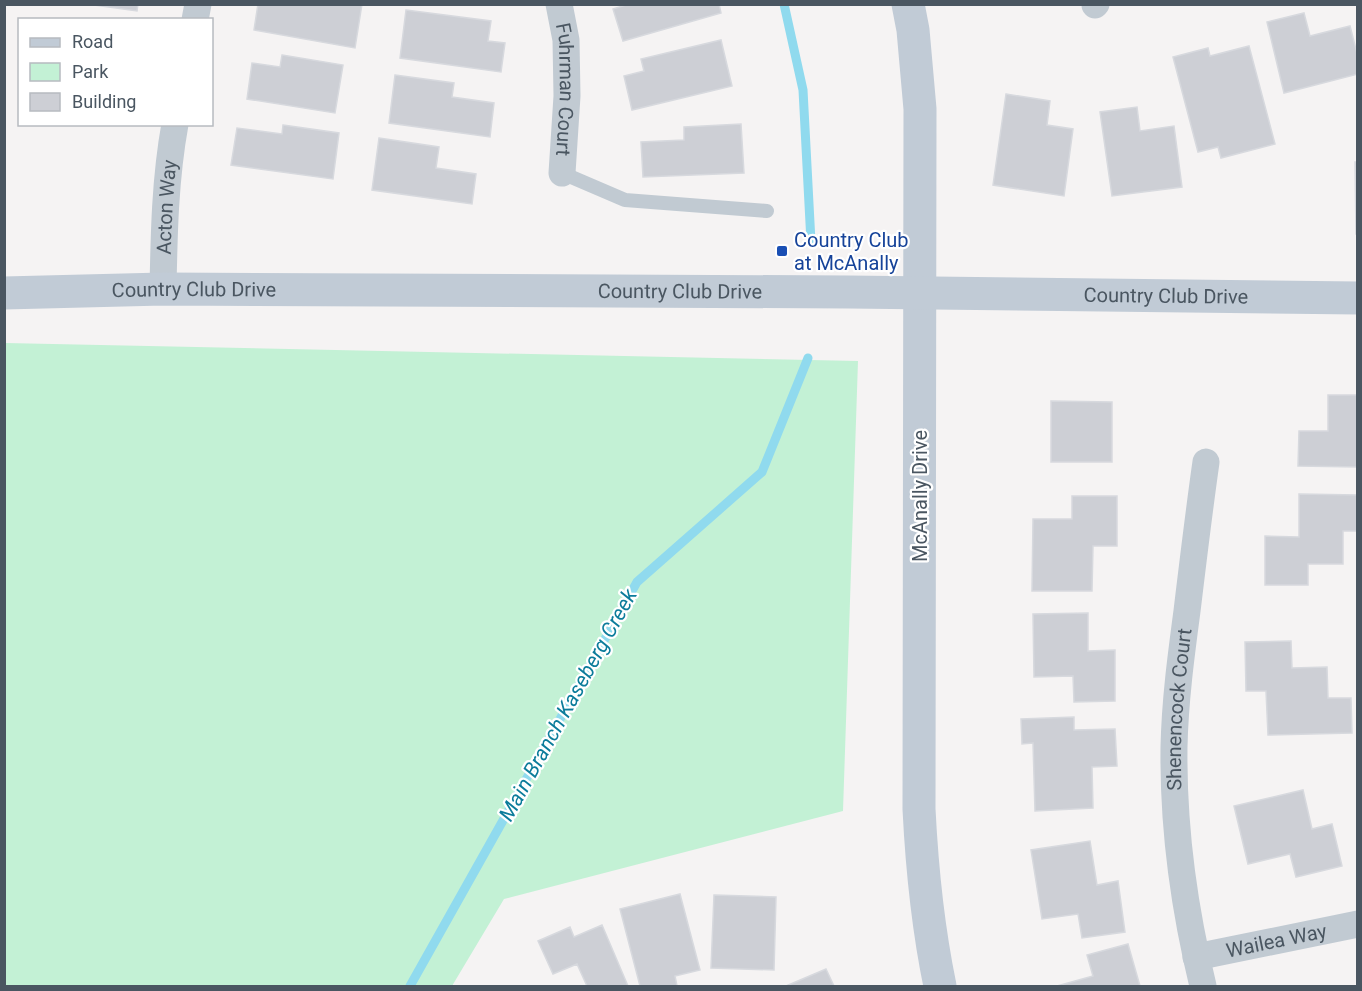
<svg xmlns="http://www.w3.org/2000/svg" width="1362" height="991" viewBox="0 0 1362 991" font-family="Roboto,sans-serif">
  <style>
    .green { fill: #c3f1d5 }
    .lines { fill: none; stroke-linecap: round; stroke-linejoin: round }
    .stream { stroke: #90daee; stroke-width: 9 }
    .building { fill: #cdcfd5; stroke: #d7d9de; stroke-width: 1.5 }
    .lane { stroke: #c1cad2; stroke-width: 14 }
    .street { stroke: #c1cad2; stroke-width: 27 }
    .secondary { stroke: #c1cbd6; stroke-width: 33 }
    .transit-dot { fill: #1a4fb4; stroke: #fff; stroke-width: 2 }
    .labels { text-anchor: middle; stroke-width: 4.5; stroke-linejoin: round; paint-order: stroke }
    .street-label { font-size: 20px; fill: #4a5661; stroke: #fff }
    .transit-label { font-size: 20px; fill: #164399; stroke: #fff; text-anchor: start }
    .water-label { font-size: 21px; font-style: italic; fill: #0c7c9b; stroke: #fff }
  </style>
  <rect width="100%" height="100%" fill="#f5f3f3"/>
  <path class="green" d="M 5,343 L 858,361 L 843,811 L 504,899 L 452,986 L 5,986 Z"/>
  <g class="lines">
    <path class="stream" d="M 784,4 L 803,90 L 811,242
      M 410,986 L 637,582 L 762,472 L 808,358"/>
  </g>
  <path class="building" d="M 87,4 L 138,4 L 137,11 Z
    M 258,4 L 362,4 L 355,48 L 254,30 Z
    M 629,4 L 719,4 L 721,13 L 623,41 L 613,9 Z
    M 406,10 L 491,21 L 488,41 L 505,43 L 501,72 L 400,58 Z
    M 1304,13 L 1310,36 L 1350,26 L 1358,57 L 1358,74 L 1284,93 L 1267,22 Z
    M 721,40 L 732,86 L 632,110 L 624,76 L 644,71 L 641,59 Z
    M 1249,46 L 1275,144 L 1221,158 L 1218,147 L 1198,152 L 1173,57 L 1208,48 L 1210,56 Z
    M 282,55 L 343,65 L 335,113 L 247,99 L 252,63 L 280,67 Z
    M 395,75 L 454,83 L 452,97 L 494,103 L 490,137 L 389,123 Z
    M 1006,94 L 1050,101 L 1047,125 L 1073,129 L 1064,196 L 993,185 Z
    M 1137,107 L 1140,131 L 1174,126 L 1182,187 L 1112,196 L 1100,112 Z
    M 741,124 L 744,173 L 643,177 L 641,142 L 684,140 L 684,127 Z
    M 283,125 L 339,133 L 333,179 L 231,165 L 237,128 L 282,134 Z
    M 379,138 L 439,147 L 436,168 L 476,174 L 472,204 L 372,190 Z
    M 1355,162 L 1358,162 L 1358,234 L 1356,234 Z
    M 1328,395 L 1358,395 L 1358,467 L 1298,466 L 1299,431 L 1328,431 Z
    M 1051,401 L 1112,402 L 1112,462 L 1051,462 Z
    M 1299,494 L 1358,495 L 1358,531 L 1343,531 L 1343,564 L 1308,564 L 1308,585 L 1265,585 L 1265,536 L 1299,537 Z
    M 1072,496 L 1117,496 L 1117,546 L 1093,546 L 1092,591 L 1032,591 L 1033,519 L 1072,519 Z
    M 1088,613 L 1088,651 L 1115,650 L 1115,701 L 1074,702 L 1073,676 L 1034,677 L 1033,614 Z
    M 1291,641 L 1292,668 L 1327,667 L 1328,698 L 1351,698 L 1352,733 L 1268,735 L 1266,691 L 1246,691 L 1245,642 Z
    M 1074,717 L 1074,730 L 1115,729 L 1117,766 L 1092,767 L 1093,808 L 1035,811 L 1033,743 L 1022,744 L 1021,719 Z
    M 1303,790 L 1312,829 L 1332,824 L 1342,866 L 1296,877 L 1290,854 L 1248,864 L 1234,806 Z
    M 1090,841 L 1097,885 L 1118,881 L 1125,932 L 1082,938 L 1078,914 L 1042,919 L 1031,850 Z
    M 680,894 L 700,970 L 675,976 L 677,986 L 640,986 L 620,909 Z
    M 714,895 L 776,897 L 774,970 L 711,968 Z
    M 602,925 L 628,986 L 587,986 L 577,964 L 553,974 L 538,941 L 570,927 L 574,937 Z
    M 1128,944 L 1140,986 L 1057,986 L 1093,976 L 1087,955 Z
    M 826,969 L 834,986 L 786,986 Z"/>
  <g class="lines">
    <path class="lane" d="M 562,173 L 625,200 L 767,211"/>
    <g class="street">
      <path id="s1" d="M 559,4 L 566,40 L 567,96 L 562,173"/>
      <path d="M 1095,5 L 1096,4"/>
      <path d="M 195,20 L 198,4"/>
      <path id="s2" d="M 163,289 C 164,234 165,179 175,124"/>
      <path id="s3" d="M 1196,957 L 1358,924"/>
      <path id="s4" d="M 1203,986 C 1184,908 1173,828 1174,747 C 1175,701 1181,656 1187,611 C 1193,561 1199,511 1206,462"/>
    </g>
    <g class="secondary">
      <path d="M 908,4 L 913,30 L 920,109 L 919,809 C 922,869 928,928 940,986"/>
      <path id="s5" d="M 4,293 L 163,289 L 849,292 L 1358,298"/>
    </g>
  </g>
  <rect class="transit-dot" x="776" y="245" width="12" height="12" rx="3"/>
  <g class="labels">
    <g class="street-label">
      <text dy="7" stroke="none"><textPath href="#s1" startOffset="86">Fuhrman Court</textPath></text>
      <text dy="7" stroke="none"><textPath href="#s2" startOffset="82">Acton Way</textPath></text>
      <text dy="7" stroke="none"><textPath href="#s5" startOffset="190">Country Club Drive</textPath></text>
      <text dy="7" stroke="none"><textPath href="#s5" startOffset="676">Country Club Drive</textPath></text>
      <text dy="7" stroke="none"><textPath href="#s5" startOffset="1162">Country Club Drive</textPath></text>
      <text transform="translate(920 496) rotate(-90)" y="7">McAnally Drive</text>
      <text dy="7" stroke="none"><textPath href="#s4" startOffset="279">Shenencock Court</textPath></text>
      <text dy="7" stroke="none"><textPath href="#s3" startOffset="82">Wailea Way</textPath></text>
    </g>
    <g class="transit-label">
      <text x="794" y="247">Country Club<tspan x="794" dy="23">at McAnally</tspan></text>
    </g>
    <g class="water-label">
      <text transform="translate(568 705) rotate(-61)" y="7">Main Branch Kaseberg Creek</text>
    </g>
  </g>
  <rect width="1362" height="991" fill="none" stroke="#4a5661" stroke-width="12"/>
  <rect x="18" y="18" width="195" height="108" fill="#ffffff" stroke="#b7bbc0" stroke-width="1.5"/>
  <rect x="30" y="38" width="30" height="9" fill="#c1cbd6" stroke="#b7bbc0" stroke-width="1.5"/>
  <text x="72" y="48" font-size="18" fill="#4a5661">Road</text>
  <rect x="30" y="63" width="30" height="18" fill="#c3f1d5" stroke="#b7bbc0" stroke-width="1.5"/>
  <text x="72" y="78" font-size="18" fill="#4a5661">Park</text>
  <rect x="30" y="93" width="30" height="18" fill="#cdcfd5" stroke="#b7bbc0" stroke-width="1.5"/>
  <text x="72" y="108" font-size="18" fill="#4a5661">Building</text>
</svg>
